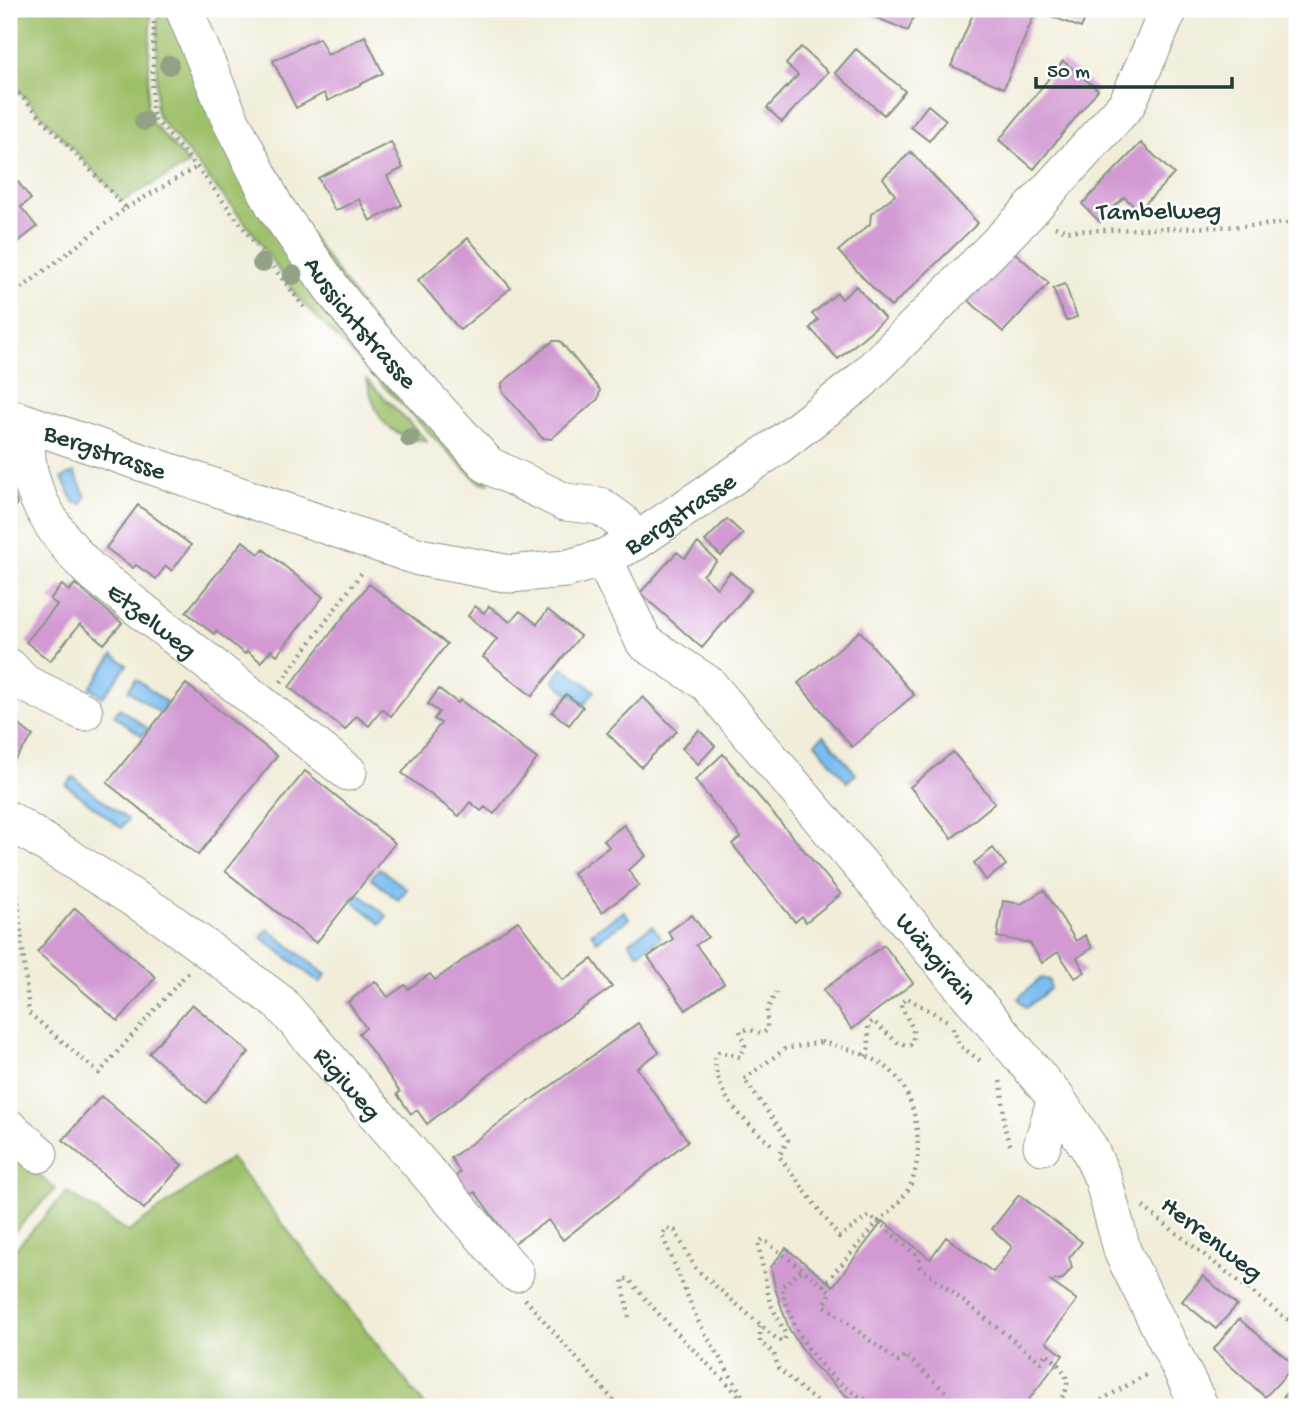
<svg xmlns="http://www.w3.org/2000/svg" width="1306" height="1416" viewBox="0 0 1306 1416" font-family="'Gochi Hand',sans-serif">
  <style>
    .green { fill: #9ec069; stroke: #5e7e4e; stroke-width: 2 }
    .water { fill: #7cbdf1; stroke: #4e7d92; stroke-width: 2 }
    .building { fill: #d299d3 }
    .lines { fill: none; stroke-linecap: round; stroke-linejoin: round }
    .minor-casing { stroke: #889586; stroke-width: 39 }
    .path { stroke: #889586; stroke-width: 4.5; stroke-dasharray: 2 5; stroke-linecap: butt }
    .minor { stroke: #fff; stroke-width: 37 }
    .tree { fill: #92a287 }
    .labels { text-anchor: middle; stroke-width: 5; stroke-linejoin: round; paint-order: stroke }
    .street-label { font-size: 26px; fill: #1f3d34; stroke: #fff }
  </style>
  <rect width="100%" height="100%" fill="#fff"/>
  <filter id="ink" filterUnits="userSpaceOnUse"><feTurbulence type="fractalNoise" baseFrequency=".0143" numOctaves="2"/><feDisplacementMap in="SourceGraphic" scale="14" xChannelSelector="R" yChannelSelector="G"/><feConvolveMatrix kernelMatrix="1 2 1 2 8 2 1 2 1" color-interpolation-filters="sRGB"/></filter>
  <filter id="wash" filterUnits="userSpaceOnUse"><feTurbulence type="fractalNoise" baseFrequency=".00686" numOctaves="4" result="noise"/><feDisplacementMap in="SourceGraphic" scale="28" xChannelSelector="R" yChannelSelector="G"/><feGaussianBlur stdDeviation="1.57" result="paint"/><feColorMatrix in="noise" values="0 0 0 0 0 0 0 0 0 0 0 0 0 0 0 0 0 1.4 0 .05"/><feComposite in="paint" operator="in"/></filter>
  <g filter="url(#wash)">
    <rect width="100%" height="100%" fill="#f1edd9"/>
    <path class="green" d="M 9,9 L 151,9 L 147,111 L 149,119 L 189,164 L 122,201 L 9,80 Z
      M 158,9 L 173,9 L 205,89 L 489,483 L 480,483 L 454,458 L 296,296 L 252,231 L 159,118 L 156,108 Z
      M 367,380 L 427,441 L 427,442 C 384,433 377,421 367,380 Z
      M 9,1149 L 55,1189 L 9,1237 Z
      M 231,1158 L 426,1407 L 9,1407 L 9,1256 L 67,1192 L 128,1232 Z"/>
    <path class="water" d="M 74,472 L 86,496 L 82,504 L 74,502 L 62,478 Z
      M 113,655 L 127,665 L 103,697 L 90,688 Z
      M 563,667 L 595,691 L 584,705 L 553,681 Z
      M 136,679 L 167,703 L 160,713 L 128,690 Z
      M 120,708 L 148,729 L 142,736 L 114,715 Z
      M 824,735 L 856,774 L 847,782 L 815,743 Z
      M 73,777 L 128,820 L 121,828 L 66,785 Z
      M 379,868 L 407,889 L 398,900 L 371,878 Z
      M 358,893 L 387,916 L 381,924 L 352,900 Z
      M 624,911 L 629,919 L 597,941 L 591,933 Z
      M 652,926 L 661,937 L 638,954 L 629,942 Z
      M 268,929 L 326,975 L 320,983 L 261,937 Z
      M 1041,978 L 1049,980 L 1050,989 L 1026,1008 L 1018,998 Z"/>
    <g id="blocks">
      <path class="building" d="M 856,9 L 917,9 L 908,31 Z
        M 975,9 L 1089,9 L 1081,28 L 1036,10 L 1004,88 L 951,66 Z
        M 365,36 L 383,73 L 328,101 L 324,93 L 296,108 L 273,61 L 319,38 L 328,55 Z
        M 801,47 L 828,72 L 782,122 L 767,108 L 798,75 L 786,64 Z
        M 856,49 L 905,91 L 884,115 L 835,73 Z
        M 1063,61 L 1098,90 L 1034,169 L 999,140 Z
        M 928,105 L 946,120 L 929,141 L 911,127 Z
        M 391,142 L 403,168 L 387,176 L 402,205 L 370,221 L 359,199 L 335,211 L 318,178 Z
        M 1141,143 L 1174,174 L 1139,210 L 1124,197 L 1100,222 L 1082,204 Z
        M 911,152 L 978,223 L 891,307 L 838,251 L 870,224 L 871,214 L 895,195 L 883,178 Z
        M 18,182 L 31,199 L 21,207 L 37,227 L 9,249 L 9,190 Z
        M 468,238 L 511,288 L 460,330 L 418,280 Z
        M 1013,251 L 1049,283 L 1003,332 L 968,300 Z
        M 1065,284 L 1077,317 L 1066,321 L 1053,288 Z
        M 856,286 L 885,319 L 838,359 L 810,328 L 818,320 L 812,314 L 837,293 L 842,299 Z
        M 553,341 L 560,341 L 600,390 L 598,399 L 551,439 L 542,438 L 502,391 L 502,383 Z
        M 9,480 L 17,504 L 9,515 Z
        M 138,505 L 191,545 L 172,571 L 166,566 L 156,579 L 136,565 L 133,568 L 106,548 Z
        M 727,519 L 743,534 L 721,556 L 705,541 Z
        M 243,541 L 259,554 L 263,549 L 323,597 L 277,655 L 271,650 L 261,662 L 247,651 L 245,654 L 216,631 L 214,634 L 186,612 Z
        M 698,543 L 717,561 L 703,575 L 717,588 L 730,572 L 751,590 L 702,648 L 640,593 L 677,552 L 685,558 Z
        M 75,584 L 122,623 L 104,644 L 80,624 L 50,661 L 26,642 L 57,605 L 50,599 L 62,585 L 69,591 Z
        M 369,584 L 447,644 L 391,716 L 382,709 L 369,726 L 356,716 L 345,730 L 289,687 Z
        M 475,606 L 484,613 L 489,606 L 510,622 L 520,611 L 537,624 L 548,610 L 580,636 L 532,696 L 483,657 L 497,639 L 468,616 Z
        M 860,631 L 914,695 L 852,747 L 798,683 Z
        M 186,684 L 277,756 L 198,855 L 107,783 Z
        M 439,689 L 458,703 L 460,700 L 537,759 L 494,814 L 485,807 L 481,811 L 470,802 L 459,816 L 402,773 L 441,723 L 434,719 L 439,712 L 428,704 Z
        M 566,694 L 583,707 L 569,725 L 552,712 Z
        M 643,697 L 677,731 L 641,767 L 607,733 Z
        M 9,717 L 33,736 L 9,767 Z
        M 699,730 L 715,746 L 698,764 L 682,748 Z
        M 953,752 L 995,803 L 952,838 L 910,787 Z
        M 723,754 L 841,894 L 806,922 L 802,916 L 795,922 L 732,844 L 741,837 L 695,780 Z
        M 305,771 L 395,843 L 316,943 L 225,871 Z
        M 624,825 L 646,856 L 628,870 L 639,885 L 602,912 L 573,873 L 609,847 L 604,840 Z
        M 993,848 L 1006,865 L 986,880 L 974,863 Z
        M 1044,890 L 1076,941 L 1085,935 L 1092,948 L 1077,958 L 1085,972 L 1075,978 L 1058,952 L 1042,963 L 1030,943 L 997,937 L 1003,901 L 1021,904 Z
        M 75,908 L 156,977 L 118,1021 L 37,952 Z
        M 692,915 L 708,937 L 696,945 L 724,983 L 686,1010 L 648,957 L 673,939 L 668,932 Z
        M 518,921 L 563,980 L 592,959 L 612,987 L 507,1061 L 427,1124 L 417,1110 L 411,1114 L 397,1094 L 400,1092 L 359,1033 L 366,1028 L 348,1002 L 375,981 L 388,997 L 405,985 L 408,989 L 430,974 L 435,980 Z
        M 884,945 L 913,983 L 852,1029 L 823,990 Z
        M 192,1004 L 249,1052 L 206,1103 L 149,1053 Z
        M 638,1023 L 659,1052 L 637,1068 L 688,1141 L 563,1240 L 548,1220 L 513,1244 L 475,1192 L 468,1196 L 455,1177 L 460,1172 L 451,1158 Z
        M 101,1096 L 182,1165 L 144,1209 L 63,1140 Z
        M 1019,1195 L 1082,1242 L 1069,1258 L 1072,1267 L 1063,1279 L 1050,1281 L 1077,1300 L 1046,1342 L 1063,1355 L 1023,1407 L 871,1407 L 846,1396 L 812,1363 L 789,1329 L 775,1288 L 771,1267 L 786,1248 L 833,1286 L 883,1221 L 930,1259 L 946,1237 L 993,1272 L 1012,1247 L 992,1229 Z
        M 1203,1276 L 1237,1305 L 1216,1329 L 1182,1301 Z
        M 1239,1319 L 1295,1365 L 1265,1397 L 1213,1350 Z
        M 1297,1382 L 1297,1407 L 1275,1407 Z"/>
    </g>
  </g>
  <g filter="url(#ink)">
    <use href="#blocks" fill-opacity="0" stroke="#889586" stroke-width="2"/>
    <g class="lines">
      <g class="minor-casing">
        <g id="minor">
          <path id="s1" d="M 184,9 L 230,119 L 275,207 L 336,294 L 365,330 L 488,465 L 565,502 L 600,506 L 621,521 L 635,542"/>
          <path id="s2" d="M 9,417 L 419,557 L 510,574 L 566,569 L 603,558 L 635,542 L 779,445 L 860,382 L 1024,217 L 1127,104 L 1169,9"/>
          <path id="s3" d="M 29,424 C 16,479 53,533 90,570 L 348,772"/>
          <path id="s4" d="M 603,558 L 644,642 L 708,684 L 1056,1098 L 1089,1148 L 1103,1179 L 1123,1253 L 1200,1407"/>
          <path d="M 9,667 L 24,683 L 84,712"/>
          <path id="s5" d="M 9,820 L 165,918 L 280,1003 L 515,1273"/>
          <path d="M 9,1128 L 39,1154"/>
          <path d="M 1042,1146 L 1056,1098"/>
        </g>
      </g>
      <path class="path" d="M 154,22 L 152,106 L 154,118 L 197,167 L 304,307
        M 9,83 L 126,208 L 9,298
        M 126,208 L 197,167
        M 1055,227 L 1068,231 L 1253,226 L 1297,222
        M 281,682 L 363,571
        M 14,860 L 29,1013 L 99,1073 L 188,972
        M 953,1028 L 959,1045 L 982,1062
        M 821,1042 C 846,1048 875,1055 894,1074 C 917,1098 924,1150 912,1181 C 906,1198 891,1211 878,1222 L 869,1216 L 839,1237 L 779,1156 L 788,1140 L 744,1079 L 785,1049 Z
        M 865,1056 L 869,1048 L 868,1025 L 873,1021 L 899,1044 L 910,1045 L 913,1041 L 913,1029 L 900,1004 L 907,998 L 948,1021
        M 1000,1081 C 1006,1104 1000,1124 1011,1146
        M 771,1144 C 744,1120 715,1097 715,1057 L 719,1052 L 740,1057 L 745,1046 L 740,1031 L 748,1029 L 762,1034 L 767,1030 L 767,1010 L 776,992
        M 1143,1207 L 1297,1327
        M 801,1271 L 782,1286 C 791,1339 838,1402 895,1407
        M 823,1286 L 878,1222 L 919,1257 L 920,1267 L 1041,1362 L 1046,1353 C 1067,1371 1077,1384 1054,1407
        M 525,1299 L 619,1407
        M 629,1317 L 622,1279 L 629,1279 C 662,1321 702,1357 739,1396
        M 760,1326 L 760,1342 L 774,1353 L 778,1368 L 822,1407
        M 749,1407 L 698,1321 L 662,1235 L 666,1228 L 675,1231 L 696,1269 L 778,1340 L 784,1341 L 786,1335 L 770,1303 L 758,1243 L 763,1239 L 831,1292 L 824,1305 L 898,1362 L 905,1355 L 947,1393 L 951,1407
        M 1001,1407 L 1001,1404 L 1007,1402 L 1023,1407
        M 1089,1407 L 1149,1373"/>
      <use href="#minor" class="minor"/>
    </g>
    <g class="tree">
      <circle cx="169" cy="65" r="10"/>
      <circle cx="144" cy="121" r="10"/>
      <circle cx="262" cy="263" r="10"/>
      <circle cx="293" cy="275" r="10"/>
      <circle cx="410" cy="438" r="10"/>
    </g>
  </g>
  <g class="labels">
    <g class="street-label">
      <text transform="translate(1159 209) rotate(-1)" y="9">Tambelweg</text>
      <text dy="9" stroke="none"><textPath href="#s1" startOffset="362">Aussichtstrasse</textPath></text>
      <text dy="9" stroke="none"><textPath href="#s2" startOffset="102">Bergstrasse</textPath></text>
      <text dy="9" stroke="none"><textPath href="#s2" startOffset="710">Bergstrasse</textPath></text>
      <text dy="9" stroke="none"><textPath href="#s3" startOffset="245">Etzelweg</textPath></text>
      <text dy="9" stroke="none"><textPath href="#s4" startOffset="527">Wängirain</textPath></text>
      <text dy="9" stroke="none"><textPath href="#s5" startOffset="432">Rigiweg</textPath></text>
      <text transform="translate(1213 1237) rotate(38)" y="9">Herrenweg</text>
    </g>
  </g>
  <rect width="1306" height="1416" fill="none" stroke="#fff" stroke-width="35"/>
  <path d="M1036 77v10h196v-10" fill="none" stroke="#1f3d34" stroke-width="3.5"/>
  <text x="1047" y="77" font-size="21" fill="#1f3d34" stroke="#ffffff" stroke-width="5" paint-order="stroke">50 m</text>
</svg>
